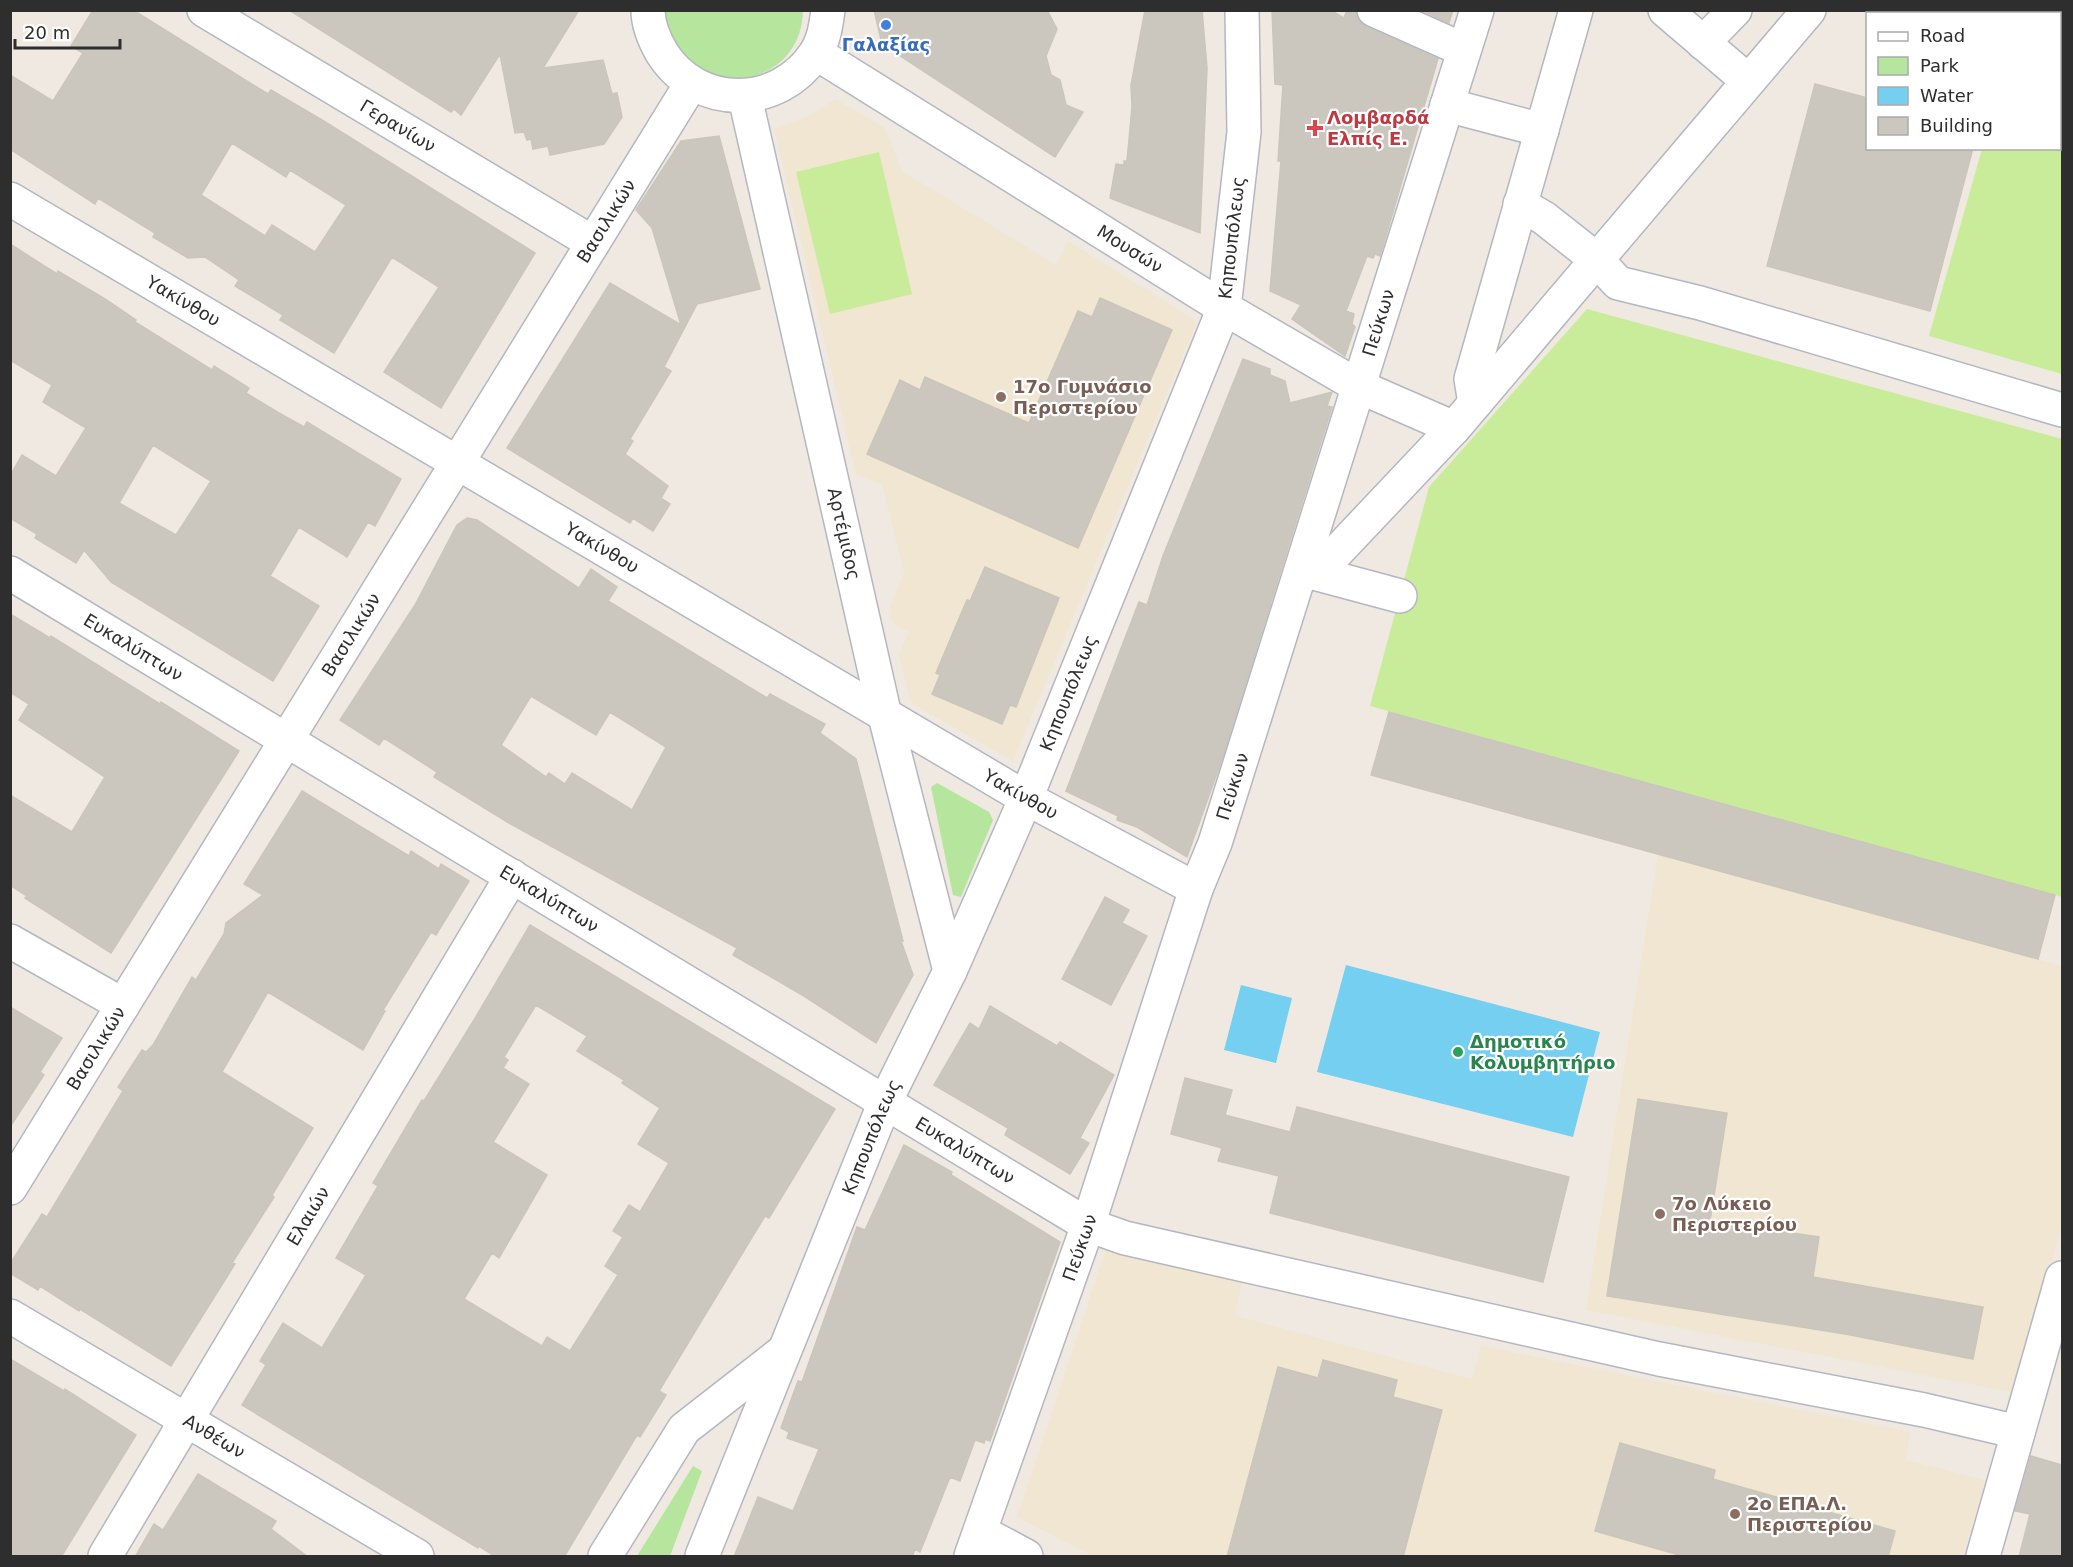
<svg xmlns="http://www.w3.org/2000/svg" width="2073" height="1567" viewBox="0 0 2073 1567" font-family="'DejaVu Sans',sans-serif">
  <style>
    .education { fill: #f0e6d1 }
    .green { fill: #b6e59e }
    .pitch { fill: #c9ec9a }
    .water { fill: #75cff0 }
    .building { fill: #cbc7bf; stroke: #cbc5ba; stroke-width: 1.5; fill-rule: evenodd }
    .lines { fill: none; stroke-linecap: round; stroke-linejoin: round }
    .minor-casing { stroke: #b4b7c1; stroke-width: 36 }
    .minor { stroke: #fff; stroke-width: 33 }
    .shop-dot { fill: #3f7fe0; stroke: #fff; stroke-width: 2 }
    .health-dot { fill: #e0444e; stroke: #fff; stroke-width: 2 }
    .education-dot { fill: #8d6e63; stroke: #fff; stroke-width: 2 }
    .leisure-dot { fill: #2e9e5b; stroke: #fff; stroke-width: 2 }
    .labels { text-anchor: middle; stroke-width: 4.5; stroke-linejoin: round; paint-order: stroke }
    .shop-label { font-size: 18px; font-weight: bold; fill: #366cbe; stroke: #fff }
    .health-label { font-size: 18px; font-weight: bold; fill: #be3a42; stroke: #fff; text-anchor: start }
    .street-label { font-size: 18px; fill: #2e2e2e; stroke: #fff }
    .education-label { font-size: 18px; font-weight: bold; fill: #785e54; stroke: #fff; text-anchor: start }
    .leisure-label { font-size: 18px; font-weight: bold; fill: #27864d; stroke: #fff; text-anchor: start }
  </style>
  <rect width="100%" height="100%" fill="#efe9e1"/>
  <path class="education" d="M 1979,11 L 2062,11 L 2062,33 L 2060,33 L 2060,14 L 1990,14 Z
    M 835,99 L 885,128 L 902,171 L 1056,265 L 1068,241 L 1197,321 L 1013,761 L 911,703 L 899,655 L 909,631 L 894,625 L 889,609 L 904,573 L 882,484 L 856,474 L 774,129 L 810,116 Z
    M 1658,854 L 2062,966 L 2062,1224 L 2017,1393 L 1586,1310 Z
    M 1107,1246 L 1242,1281 L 1235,1316 L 1472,1379 L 1481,1346 L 1910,1432 L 1906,1460 L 1985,1480 L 1963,1556 L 1093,1556 L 1017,1517 Z"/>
  <path class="green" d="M 663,11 L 803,11 C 800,100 673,101 663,11 Z
    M 937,783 L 989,812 L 993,820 L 961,897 L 953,895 L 931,787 Z
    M 693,1466 L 702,1471 L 670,1556 L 637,1556 Z"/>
  <path class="pitch" d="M 2060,103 L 2062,104 L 2062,374 L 1929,336 L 1982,149 L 2060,148 Z
    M 879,152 L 912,294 L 830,314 L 796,172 Z
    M 1587,309 L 2062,439 L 2062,897 L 1370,706 L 1429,487 Z"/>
  <path class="water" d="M 1346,965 L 1600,1032 L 1573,1137 L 1317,1072 Z
    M 1241,985 L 1292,998 L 1276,1063 L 1224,1050 Z"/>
  <path class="building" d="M 93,10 L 133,10 L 268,94 L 271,90 L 322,120 L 535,253 L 441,408 L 384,372 L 439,287 L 392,257 L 334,353 L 280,320 L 283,315 L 235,286 L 239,280 L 205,257 L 188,258 L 153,237 L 155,233 L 98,198 L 95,204 L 10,149 L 10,75 L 53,101 L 83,53 L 71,46 ZM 232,143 L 286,177 L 290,170 L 346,205 L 315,252 L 272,225 L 265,236 L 201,195 Z
    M 289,10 L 579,10 L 543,68 L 603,60 L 612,94 L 617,93 L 622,117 L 604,144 L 550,155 L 548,146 L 533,149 L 531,139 L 527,140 L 524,132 L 515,133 L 500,54 L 461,115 L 454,109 L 451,112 Z
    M 874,10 L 1047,10 L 1057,29 L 1046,56 L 1051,75 L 1060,80 L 1066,105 L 1083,112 L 1055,157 L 882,44 Z
    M 1145,10 L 1202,10 L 1207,68 L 1200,233 L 1110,198 L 1116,164 L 1124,165 L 1124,161 L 1127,161 L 1132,107 L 1131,85 Z
    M 1272,10 L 1330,10 L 1344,18 L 1347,10 L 1356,10 L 1359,21 L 1366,27 L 1438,59 L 1380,256 L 1375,254 L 1373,258 L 1367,256 L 1346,311 L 1354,314 L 1352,324 L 1355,327 L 1345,356 L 1292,319 L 1301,305 L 1270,291 L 1281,161 L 1278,161 L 1283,85 L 1275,84 Z
    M 1421,10 L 1453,10 L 1449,23 Z
    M 1815,84 L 1868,98 L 1868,148 L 1973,148 L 1930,311 L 1767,266 Z
    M 719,136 L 760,289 L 697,304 L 664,367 L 671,371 L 630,439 L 633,441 L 625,454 L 668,486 L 661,498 L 670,504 L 653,531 L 633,518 L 630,523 L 507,448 L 610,283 L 681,325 L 652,228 L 636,210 L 681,141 Z
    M 10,244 L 57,274 L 58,271 L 105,299 L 136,320 L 135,322 L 212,370 L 214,366 L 249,388 L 246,393 L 279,413 L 304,427 L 307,422 L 401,479 L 375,526 L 368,522 L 347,557 L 299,527 L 270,576 L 319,606 L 273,681 L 111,582 L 84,550 L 76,563 L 35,538 L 37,534 L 10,518 L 10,476 L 22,455 L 56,476 L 86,428 L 43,402 L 52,385 L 10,360 ZM 153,445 L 211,481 L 176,535 L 119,503 Z
    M 1100,298 L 1172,330 L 1078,548 L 867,454 L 900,380 L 920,390 L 925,377 L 1029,423 L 1078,311 L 1092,317 Z
    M 1243,359 L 1270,369 L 1270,375 L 1285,381 L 1290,403 L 1332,392 L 1327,406 L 1332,407 L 1221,762 L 1187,857 L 1137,827 L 1117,820 L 1118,816 L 1066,791 L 1139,602 L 1147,605 L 1163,556 Z
    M 467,518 L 477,520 L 579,588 L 591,569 L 617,587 L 608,601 L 767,698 L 770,694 L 825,724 L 820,733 L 856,759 L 903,941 L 901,941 L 913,975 L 876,1043 L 804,996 L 733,955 L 737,948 L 509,823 L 434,777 L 437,772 L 384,738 L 379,745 L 340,720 L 415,605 L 457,525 ZM 531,696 L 596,735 L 610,712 L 666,747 L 632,810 L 572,773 L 565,784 L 549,773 L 546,777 L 501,745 Z
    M 985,567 L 1059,598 L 1016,707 L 1010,705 L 1002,724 L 932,694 L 940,675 L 936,673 L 967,600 L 970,601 Z
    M 10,614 L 50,638 L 51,636 L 160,704 L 161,702 L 239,751 L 111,953 L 25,898 L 27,896 L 10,885 L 10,795 L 72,832 L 105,777 L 19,720 L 29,704 L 10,692 Z
    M 1389,712 L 2055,895 L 2038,959 L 1371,775 Z
    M 302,791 L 409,856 L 411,851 L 439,869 L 441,864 L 469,881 L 436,935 L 431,932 L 383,1010 L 385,1011 L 363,1050 L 268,992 L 222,1072 L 313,1128 L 272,1195 L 274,1197 L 232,1263 L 235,1264 L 171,1366 L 80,1309 L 79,1311 L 40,1286 L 38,1290 L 10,1273 L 10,1264 L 42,1214 L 47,1217 L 123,1091 L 118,1087 L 142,1050 L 146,1052 L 153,1045 L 192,977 L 196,980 L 224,934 L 226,923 L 263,895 L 244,884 Z
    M 1105,897 L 1129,910 L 1122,923 L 1147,936 L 1111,1005 L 1062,979 Z
    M 530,925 L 835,1109 L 769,1218 L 765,1216 L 659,1391 L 666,1395 L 640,1437 L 637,1435 L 564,1557 L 496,1557 L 479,1546 L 478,1548 L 242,1405 L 266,1365 L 260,1361 L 283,1323 L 322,1348 L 366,1275 L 336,1258 L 378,1186 L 373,1183 L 422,1100 L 424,1101 L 474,1020 ZM 536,1005 L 587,1036 L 577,1051 L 624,1080 L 622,1083 L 660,1108 L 638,1144 L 669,1163 L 640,1212 L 629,1205 L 613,1231 L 623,1237 L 605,1266 L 618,1275 L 570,1351 L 547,1337 L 542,1346 L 464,1299 L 492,1253 L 499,1258 L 547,1175 L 493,1142 L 529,1084 L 503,1068 L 508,1060 L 504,1057 Z
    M 990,1006 L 1057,1046 L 1060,1042 L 1114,1075 L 1080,1138 L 1089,1143 L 1070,1174 L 1005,1135 L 1008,1128 L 934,1085 L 970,1023 L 979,1029 Z
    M 10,1007 L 62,1038 L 40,1072 L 44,1075 L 10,1127 Z
    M 1185,1078 L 1232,1090 L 1225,1115 L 1290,1132 L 1297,1107 L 1569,1177 L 1543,1282 L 1270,1213 L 1279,1176 L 1218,1161 L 1222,1148 L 1171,1134 Z
    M 1638,1099 L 1727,1113 L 1710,1221 L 1819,1237 L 1813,1277 L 1983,1307 L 1973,1359 L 1845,1334 L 1607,1296 Z
    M 904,1145 L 952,1172 L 951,1175 L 1060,1242 L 990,1441 L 985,1439 L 984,1443 L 975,1440 L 960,1481 L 950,1477 L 920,1552 L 915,1549 L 912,1557 L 734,1557 L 758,1497 L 793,1511 L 819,1449 L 787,1438 L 789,1432 L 781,1428 L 798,1381 L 802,1382 L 857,1227 L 865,1230 Z
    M 10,1359 L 64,1391 L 65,1389 L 136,1435 L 61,1557 L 10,1557 Z
    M 1323,1360 L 1397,1380 L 1393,1397 L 1442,1410 L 1403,1557 L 1227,1557 L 1278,1367 L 1318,1378 Z
    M 1620,1443 L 1715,1470 L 1713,1479 L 1895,1531 L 1888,1557 L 1686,1557 L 1595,1531 Z
    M 2031,1456 L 2062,1465 L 2062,1557 L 2019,1557 L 2030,1514 L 2015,1511 Z
    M 198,1474 L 276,1521 L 271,1529 L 308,1557 L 135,1557 L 154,1524 L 163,1530 Z"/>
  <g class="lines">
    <g class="minor-casing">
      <g id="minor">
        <path id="s1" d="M 204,10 L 593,243"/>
        <path d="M 648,10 C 648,25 655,41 662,53 C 698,110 778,109 815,54 C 824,41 826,25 828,10"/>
        <path d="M 1374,10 L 1464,50"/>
        <path d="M 1665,10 L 1747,80"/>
        <path d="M 1900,10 L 1910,14"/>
        <path d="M 1703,43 L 1735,10"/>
        <path id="s2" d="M 816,53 L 1224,308 L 1360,387 L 1454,428"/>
        <path d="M 2060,59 L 2062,60"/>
        <path id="s3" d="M 745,97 L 885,716 L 950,971"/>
        <path d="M 1447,105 L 1542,130"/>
        <path id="s4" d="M 10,199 L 1026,798 L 1196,889"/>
        <path d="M 1520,204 L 1544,218 L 1596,259 L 1618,283 L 1700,303 L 2062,410"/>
        <path d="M 1475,403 L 1471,379 L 1576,10"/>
        <path d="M 1303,570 L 1400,596"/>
        <path id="s5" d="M 10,573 L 1088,1225 L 1125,1238 L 1659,1359 L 1924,1410 L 2018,1432"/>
        <path d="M 1317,573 L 1454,428 L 1809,10"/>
        <path d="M 10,941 L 123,1005"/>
        <path id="s6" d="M 10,1188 L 691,84"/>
        <path id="s7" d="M 10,1316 L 417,1556"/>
        <path d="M 981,1532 L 1026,1556"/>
        <path id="s8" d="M 105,1556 L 512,876"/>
        <path d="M 605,1556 L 684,1429 L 784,1351"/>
        <path id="s9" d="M 702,1556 L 885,1102 L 950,971 L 1026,798 L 1224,308 L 1244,132 L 1242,10"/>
        <path id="s10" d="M 971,1556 L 1088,1225 L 1196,889 L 1215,843 L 1477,10"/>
        <path d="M 1983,1556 L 2062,1278"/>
      </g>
    </g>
    <use href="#minor" class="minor"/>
  </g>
  <circle class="shop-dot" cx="886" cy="25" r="6"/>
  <path class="health-dot" d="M1312 119h6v6h6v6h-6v6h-6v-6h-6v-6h6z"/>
  <g class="education-dot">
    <circle cx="1001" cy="397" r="6"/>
    <circle cx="1660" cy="1214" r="6"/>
    <circle cx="1735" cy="1514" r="6"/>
  </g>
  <circle class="leisure-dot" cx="1458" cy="1052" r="6"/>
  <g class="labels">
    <g class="shop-label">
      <text x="886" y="51">Γαλαξίας</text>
    </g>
    <g class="health-label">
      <text x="1327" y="124">Λομβαρδά<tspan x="1327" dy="21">Ελπίς Ε.</tspan></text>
    </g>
    <g class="street-label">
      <text dy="6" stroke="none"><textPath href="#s1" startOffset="226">Γερανίων</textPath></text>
      <text dy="6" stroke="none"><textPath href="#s6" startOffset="1136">Βασιλικών</textPath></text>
      <text dy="6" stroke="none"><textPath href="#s9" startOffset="1424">Κηπουπόλεως</textPath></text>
      <text dy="6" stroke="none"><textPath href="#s2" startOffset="370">Μουσών</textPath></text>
      <text dy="6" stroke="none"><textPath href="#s4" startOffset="201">Υακίνθου</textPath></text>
      <text dy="6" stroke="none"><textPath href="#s10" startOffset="1299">Πεύκων</textPath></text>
      <text dy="6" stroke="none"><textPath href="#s3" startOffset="448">Αρτέμιδος</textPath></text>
      <text dy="6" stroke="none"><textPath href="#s4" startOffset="687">Υακίνθου</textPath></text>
      <text dy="6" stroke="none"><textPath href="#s6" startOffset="650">Βασιλικών</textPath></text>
      <text dy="6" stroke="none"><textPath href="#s5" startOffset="144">Ευκαλύπτων</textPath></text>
      <text dy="6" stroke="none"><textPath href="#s9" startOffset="938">Κηπουπόλεως</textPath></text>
      <text dy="6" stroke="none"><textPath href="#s10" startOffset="813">Πεύκων</textPath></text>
      <text dy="6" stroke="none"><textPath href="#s4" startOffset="1173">Υακίνθου</textPath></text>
      <text dy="6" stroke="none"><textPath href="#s5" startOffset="630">Ευκαλύπτων</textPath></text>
      <text dy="6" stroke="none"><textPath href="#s6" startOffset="164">Βασιλικών</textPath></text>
      <text dy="6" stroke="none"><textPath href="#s9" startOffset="452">Κηπουπόλεως</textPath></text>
      <text dy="6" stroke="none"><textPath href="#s5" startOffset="1116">Ευκαλύπτων</textPath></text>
      <text dy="6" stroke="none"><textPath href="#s8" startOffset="396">Ελαιών</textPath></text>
      <text dy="6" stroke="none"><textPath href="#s10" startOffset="327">Πεύκων</textPath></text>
      <text dy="6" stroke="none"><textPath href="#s7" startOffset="237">Ανθέων</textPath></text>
    </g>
    <g class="education-label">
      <text x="1013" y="393">17ο Γυμνάσιο<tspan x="1013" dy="21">Περιστερίου</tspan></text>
      <text x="1672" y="1210">7ο Λύκειο<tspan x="1672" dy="21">Περιστερίου</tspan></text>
      <text x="1747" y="1510">2ο ΕΠΑ.Λ.<tspan x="1747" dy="21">Περιστερίου</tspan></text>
    </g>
    <g class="leisure-label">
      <text x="1470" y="1048">Δημοτικό<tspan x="1470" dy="21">Κολυμβητήριο</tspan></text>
    </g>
  </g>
  <rect width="2073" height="1567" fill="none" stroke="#2e2e2e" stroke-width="24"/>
  <rect x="1866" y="12" width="195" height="138" fill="#ffffff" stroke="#ababab" stroke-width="1.5"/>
  <rect x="1878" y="32" width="30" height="9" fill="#ffffff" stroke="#ababab" stroke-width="1.5"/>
  <text x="1920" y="42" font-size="18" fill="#2e2e2e">Road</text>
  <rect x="1878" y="57" width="30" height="18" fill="#b6e59e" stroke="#ababab" stroke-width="1.5"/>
  <text x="1920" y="72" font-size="18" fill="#2e2e2e">Park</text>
  <rect x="1878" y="87" width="30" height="18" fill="#75cff0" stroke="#ababab" stroke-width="1.5"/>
  <text x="1920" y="102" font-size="18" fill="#2e2e2e">Water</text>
  <rect x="1878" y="117" width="30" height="18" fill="#cbc7bf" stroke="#ababab" stroke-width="1.5"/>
  <text x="1920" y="132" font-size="18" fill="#2e2e2e">Building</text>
  <path d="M15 39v9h105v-9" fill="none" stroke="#2e2e2e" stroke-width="3"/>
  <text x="24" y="39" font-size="18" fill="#2e2e2e" stroke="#ffffff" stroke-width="4.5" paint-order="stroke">20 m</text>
</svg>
